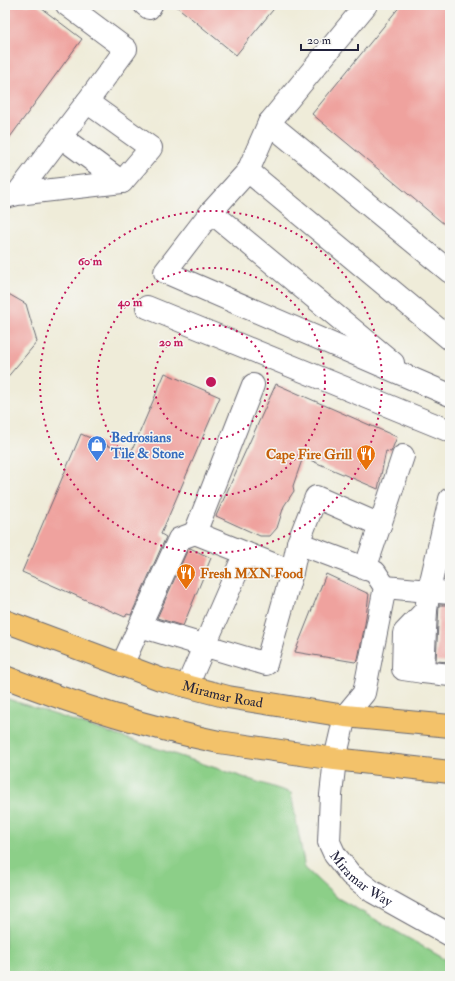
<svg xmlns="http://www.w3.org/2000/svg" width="455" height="981" viewBox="0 0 455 981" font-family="'IM FELL Double Pica',serif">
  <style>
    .green { fill: #8ccf88; stroke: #577862 }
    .building { fill: #efa29e }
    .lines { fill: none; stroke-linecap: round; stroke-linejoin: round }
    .minor-casing { stroke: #6a6972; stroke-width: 24 }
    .major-casing { stroke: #6a6972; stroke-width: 24 }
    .minor { stroke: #fff; stroke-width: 22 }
    .major { stroke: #f3c26a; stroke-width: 22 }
    .ring { fill: none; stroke: #c2185b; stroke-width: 2; stroke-dasharray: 2 4 }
    .labels { text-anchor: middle; stroke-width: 3; stroke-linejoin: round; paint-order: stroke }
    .shop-label { font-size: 14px; font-weight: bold; fill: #366cbe; stroke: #f6f6f2; text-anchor: start }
    .food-label { font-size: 14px; font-weight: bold; fill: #c56008; stroke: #f6f6f2; text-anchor: end }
    .street-label { font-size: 14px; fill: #22223b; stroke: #f6f6f2 }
    .centre { fill: #c2185b; stroke: #f6f6f2; stroke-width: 2 }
    .ring-label { font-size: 12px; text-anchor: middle; font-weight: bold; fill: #c2185b; stroke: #f6f6f2; stroke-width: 3; stroke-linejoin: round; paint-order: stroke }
  </style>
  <rect width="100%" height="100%" fill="#f6f6f2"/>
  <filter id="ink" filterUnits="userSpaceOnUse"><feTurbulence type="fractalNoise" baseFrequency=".025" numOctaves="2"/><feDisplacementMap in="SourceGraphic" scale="8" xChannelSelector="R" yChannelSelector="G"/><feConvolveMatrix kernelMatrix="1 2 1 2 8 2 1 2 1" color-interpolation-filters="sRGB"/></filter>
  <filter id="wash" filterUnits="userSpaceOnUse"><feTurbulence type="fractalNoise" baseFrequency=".012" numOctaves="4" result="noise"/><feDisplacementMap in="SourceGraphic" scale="16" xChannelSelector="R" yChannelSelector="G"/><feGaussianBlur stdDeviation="0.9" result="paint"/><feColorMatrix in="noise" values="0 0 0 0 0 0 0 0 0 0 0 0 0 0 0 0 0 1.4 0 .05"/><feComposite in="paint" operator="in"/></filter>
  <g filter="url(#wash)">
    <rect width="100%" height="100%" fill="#efecd9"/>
    <path class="green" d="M 5,698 L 291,793 L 305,868 L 336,897 L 450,962 L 450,976 L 5,976 Z"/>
    <g id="blocks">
      <path class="building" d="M 5,5 L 37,5 L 82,39 L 5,144 Z
        M 175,5 L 277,5 L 236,55 Z
        M 401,5 L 450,5 L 450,229 L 312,114 Z
        M 5,292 L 26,304 L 37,342 L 5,380 Z
        M 165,373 L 220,397 L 161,534 L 166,537 L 131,615 L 127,614 L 125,617 L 22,572 L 81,434 L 130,455 Z
        M 276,384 L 397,437 L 391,452 L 386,451 L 378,489 L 303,457 L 293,486 L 294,491 L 284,506 L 277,528 L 270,536 L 260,536 L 216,516 Z
        M 190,548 L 211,558 L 183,626 L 157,618 L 188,549 Z
        M 326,574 L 369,594 L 365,624 L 358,659 L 355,662 L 295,652 Z
        M 439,605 L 450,605 L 450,662 L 436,661 Z"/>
    </g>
  </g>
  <g filter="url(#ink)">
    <use href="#blocks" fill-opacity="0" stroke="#6a6972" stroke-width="1"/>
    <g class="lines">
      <g class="minor-casing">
        <g id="minor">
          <path d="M 67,5 L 126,49 L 87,102"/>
          <path d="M 145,5 L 149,8 L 151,5"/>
          <path d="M 269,123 L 366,5"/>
          <path d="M 61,137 L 122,182"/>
          <path d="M 248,171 L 450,339"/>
          <path d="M 5,197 L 17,194 L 122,182 L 151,148 L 87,102 L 17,194"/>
          <path d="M 211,212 L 393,363"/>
          <path d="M 450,272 L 269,123 L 248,171 L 211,212 L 165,272 L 450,395"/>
          <path d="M 147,307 L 450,431"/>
          <path d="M 450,499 L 429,590 L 426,610 L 423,672 L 450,675"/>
          <path d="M 380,525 L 403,456"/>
          <path d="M 195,533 L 253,385"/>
          <path d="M 298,543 L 316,497 L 380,525 L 365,569"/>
          <path d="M 385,587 L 450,593"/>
          <path d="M 140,626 L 266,664 L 292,572"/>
          <path d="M 122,665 L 179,539 L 195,533 L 245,553"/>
          <path d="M 423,672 L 403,669 L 404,633 L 426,610"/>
          <path id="s1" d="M 187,686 L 245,553 L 292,572 L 298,543 L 375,572 L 385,587 L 364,693 L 345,716 L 335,759 L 331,795 L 329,842 L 335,855 L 351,875 L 373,892 L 450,935"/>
        </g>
      </g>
      <g class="major-casing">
        <g id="major">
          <path id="s2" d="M 5,621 L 160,679 L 228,697 L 345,716 L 450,726"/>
          <path d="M 5,677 C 74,704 146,727 219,742 L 335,759 L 450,772"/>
        </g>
      </g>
      <use href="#minor" class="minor"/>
      <use href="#major" class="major"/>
    </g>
  </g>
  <g class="ring">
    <circle cx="211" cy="382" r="57"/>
    <circle cx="211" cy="382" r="114"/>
    <circle cx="211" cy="382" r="171"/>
  </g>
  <defs>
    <g id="shop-pin" transform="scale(1)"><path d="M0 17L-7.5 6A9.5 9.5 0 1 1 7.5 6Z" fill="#3f7fe0" stroke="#f6f6f2"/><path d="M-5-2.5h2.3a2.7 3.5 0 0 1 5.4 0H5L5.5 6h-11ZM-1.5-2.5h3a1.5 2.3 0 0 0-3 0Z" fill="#fff"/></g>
    <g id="restaurant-pin" transform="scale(1)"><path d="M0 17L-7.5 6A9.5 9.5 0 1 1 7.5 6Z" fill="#e8710a" stroke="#f6f6f2"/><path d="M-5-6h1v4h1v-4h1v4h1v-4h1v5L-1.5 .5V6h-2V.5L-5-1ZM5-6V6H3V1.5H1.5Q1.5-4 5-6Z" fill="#fff"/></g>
  </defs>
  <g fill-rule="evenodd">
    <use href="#shop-pin" x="97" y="445"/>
    <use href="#restaurant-pin" x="366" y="454"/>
    <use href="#restaurant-pin" x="186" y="573"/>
  </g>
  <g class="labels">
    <g class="shop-label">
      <text x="111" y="442">Bedrosians<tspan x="111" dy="16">Tile &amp; Stone</tspan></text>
    </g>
    <g class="food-label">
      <text x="352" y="459">Cape Fire Grill</text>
      <text x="200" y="578" text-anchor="start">Fresh MXN Food</text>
    </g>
    <g class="street-label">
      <text dy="5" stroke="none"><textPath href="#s2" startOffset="230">Miramar Road</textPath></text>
      <text dy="5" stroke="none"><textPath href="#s1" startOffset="641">Miramar Way</textPath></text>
    </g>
  </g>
  <circle cx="211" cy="382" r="6" class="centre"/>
  <g class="ring-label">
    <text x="90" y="265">60 m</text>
    <text x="130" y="306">40 m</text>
    <text x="171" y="346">20 m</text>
  </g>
  <rect width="455" height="981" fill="none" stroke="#f6f6f2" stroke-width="20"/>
  <path d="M301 44v6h57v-6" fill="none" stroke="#22223b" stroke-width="2"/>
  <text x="307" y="44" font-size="12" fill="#22223b" stroke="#f6f6f2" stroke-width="3" paint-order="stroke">20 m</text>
</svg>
